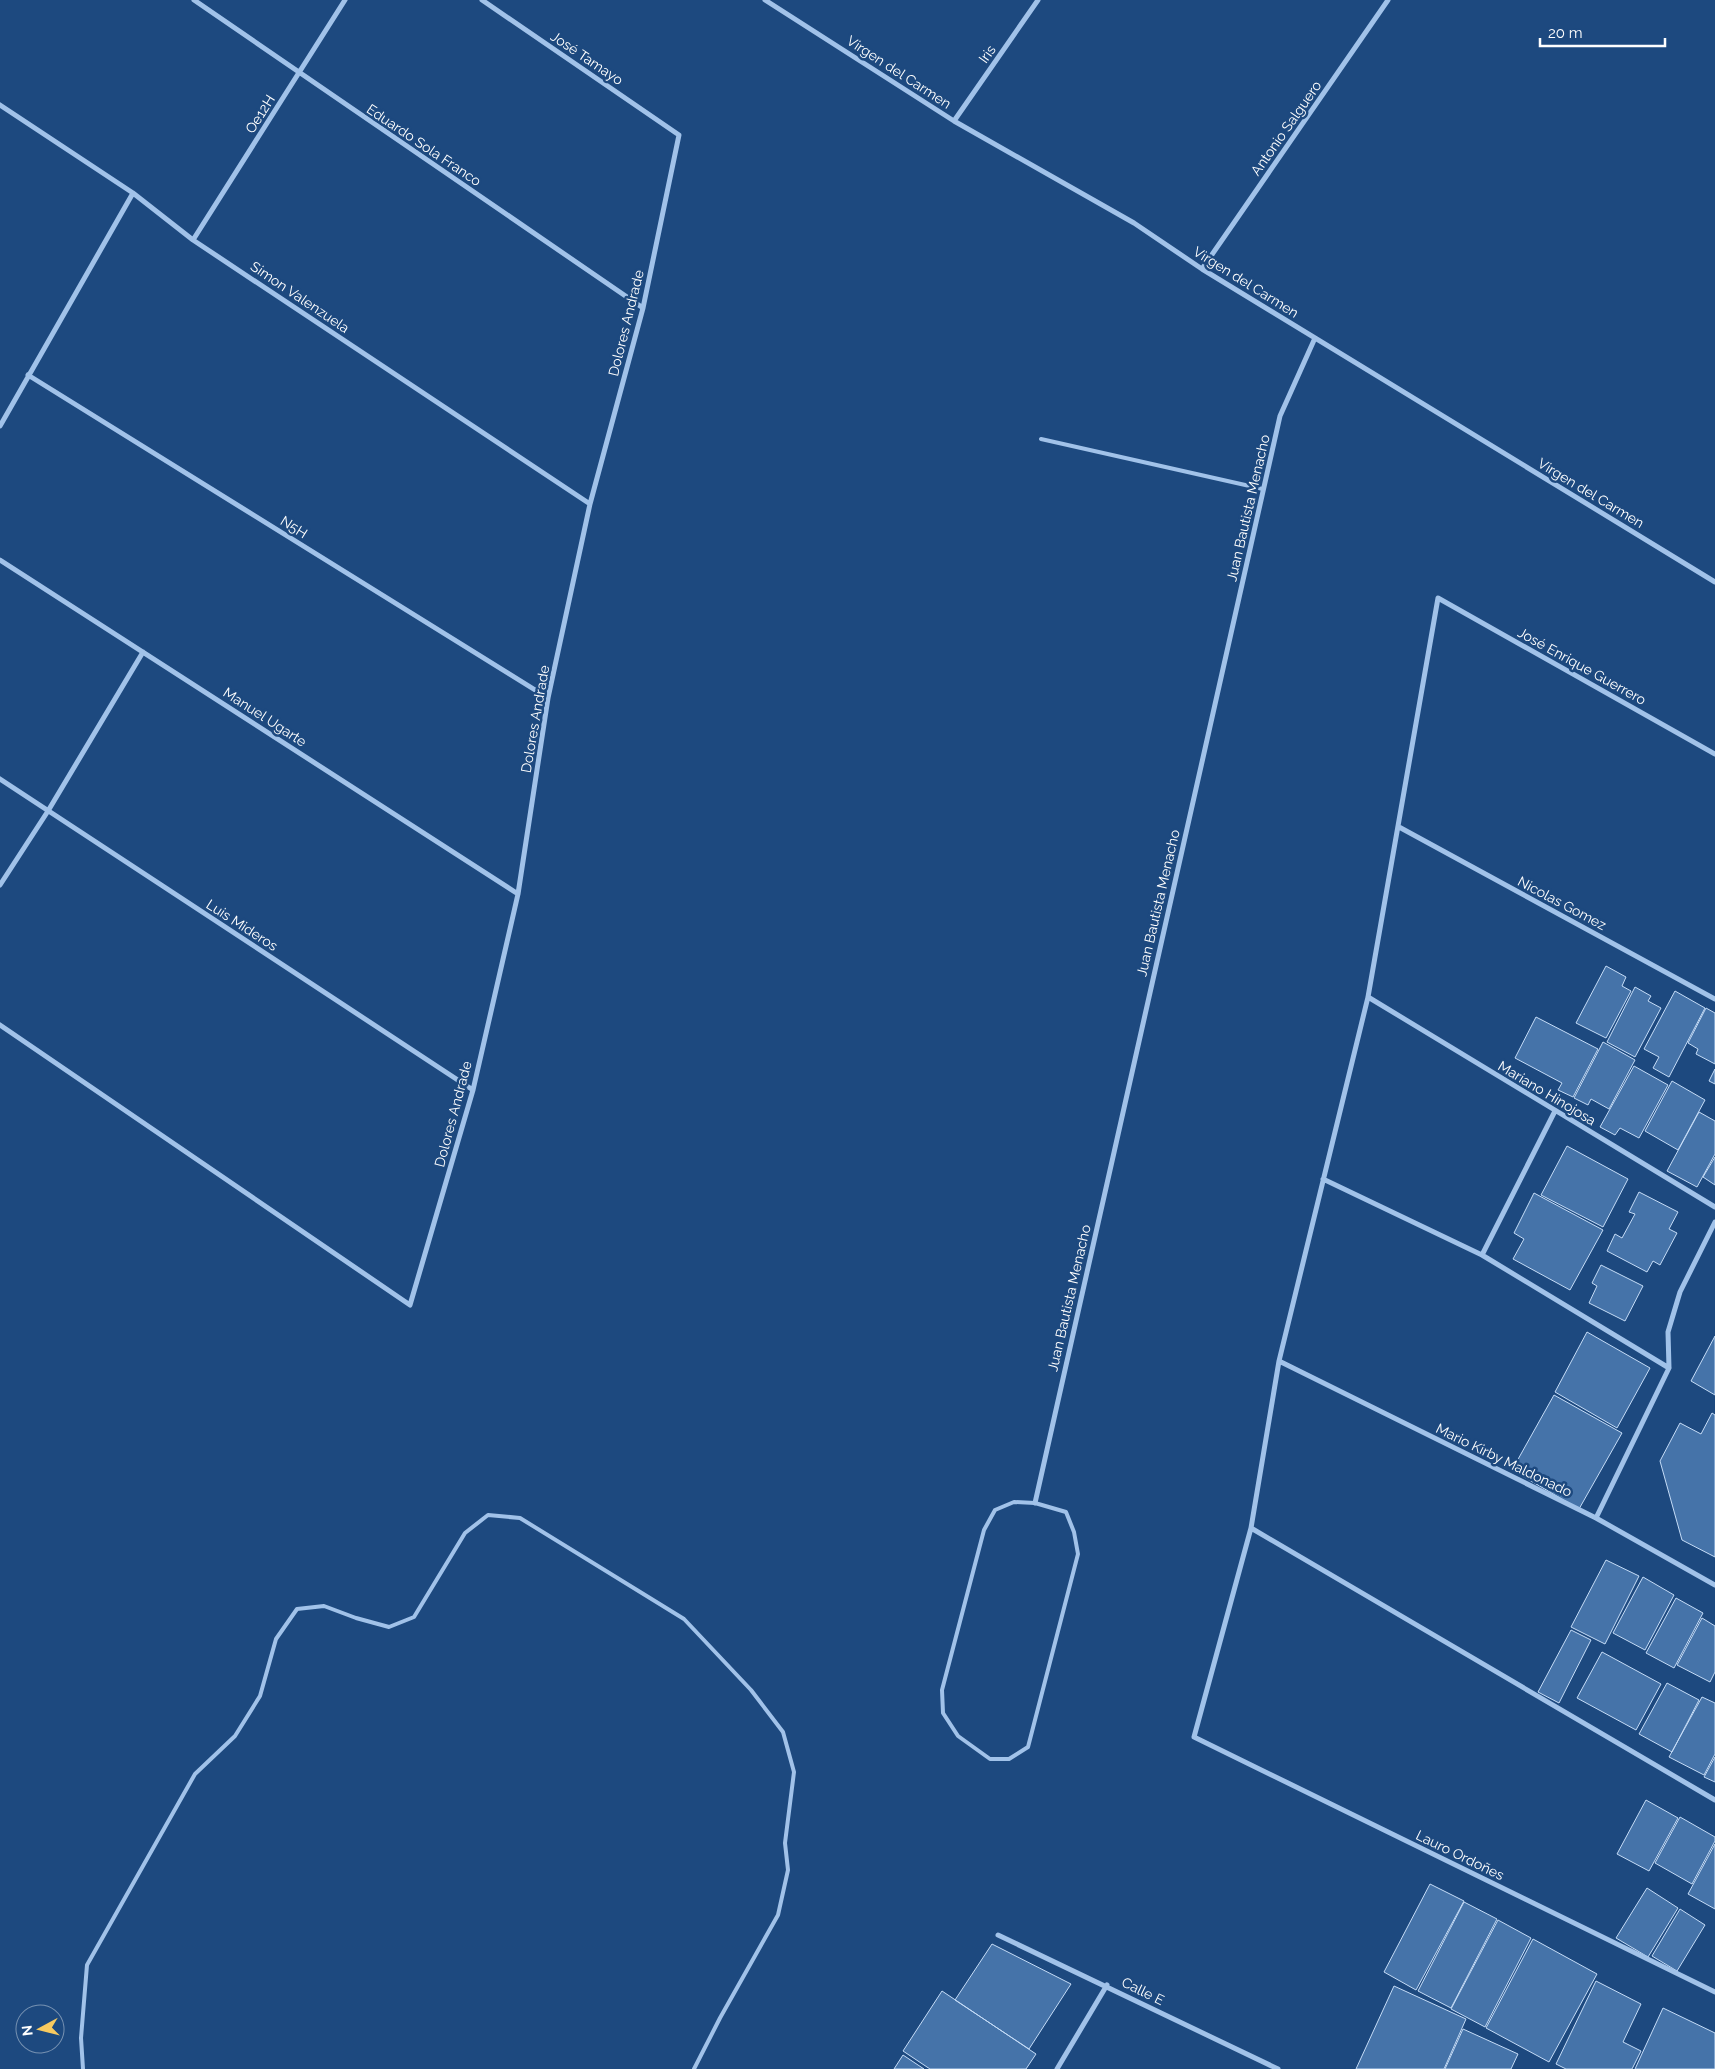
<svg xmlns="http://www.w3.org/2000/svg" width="1715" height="2069" viewBox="0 0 1715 2069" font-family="Raleway,sans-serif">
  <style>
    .building { fill: #4573a9; stroke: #c5dcf7 }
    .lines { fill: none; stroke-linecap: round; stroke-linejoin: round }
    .service { stroke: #a1c2e9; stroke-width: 4 }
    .minor { stroke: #a1c2e9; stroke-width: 5 }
    .labels { text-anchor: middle; stroke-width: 5; stroke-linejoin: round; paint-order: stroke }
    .street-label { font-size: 14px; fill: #fff; stroke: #1d497f }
  </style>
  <rect width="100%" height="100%" fill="#1d497f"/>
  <path class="building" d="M 1606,966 L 1626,977 L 1622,986 L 1631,991 L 1606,1038 L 1576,1023 Z
    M 1635,987 L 1651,996 L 1648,1001 L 1661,1008 L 1635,1057 L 1607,1042 Z
    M 1675,991 L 1705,1008 L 1669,1077 L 1653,1068 L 1659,1057 L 1644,1049 Z
    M 1706,1008 L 1715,1013 L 1715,1064 L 1696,1054 L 1698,1049 L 1688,1043 Z
    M 1536,1017 L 1598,1049 L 1573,1097 L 1558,1090 L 1562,1083 L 1515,1058 Z
    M 1603,1042 L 1635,1060 L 1609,1109 L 1591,1099 L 1588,1105 L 1574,1098 Z
    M 1634,1066 L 1668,1085 L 1639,1138 L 1620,1128 L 1615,1135 L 1600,1127 Z
    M 1715,1069 L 1715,1084 L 1709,1081 Z
    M 1672,1081 L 1705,1100 L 1678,1150 L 1645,1131 Z
    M 1699,1112 L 1715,1121 L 1715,1154 L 1697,1187 L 1667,1171 Z
    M 1567,1146 L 1628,1179 L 1603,1227 L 1541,1195 Z
    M 1715,1157 L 1715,1185 L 1703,1177 Z
    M 1639,1192 L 1678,1212 L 1669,1229 L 1677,1233 L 1660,1265 L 1653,1261 L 1647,1272 L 1607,1251 L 1615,1234 L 1622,1238 L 1635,1214 L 1629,1212 Z
    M 1534,1193 L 1603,1230 L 1570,1290 L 1513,1259 L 1524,1239 L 1514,1233 Z
    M 1601,1265 L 1643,1286 L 1625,1321 L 1589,1303 L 1597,1286 L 1592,1283 Z
    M 1587,1332 L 1650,1368 L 1617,1428 L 1555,1392 Z
    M 1715,1336 L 1715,1395 L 1691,1381 Z
    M 1554,1395 L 1622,1433 L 1579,1509 L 1512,1470 Z
    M 1712,1413 L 1715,1415 L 1715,1557 L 1682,1540 L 1660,1461 L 1680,1423 L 1701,1434 Z
    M 1606,1560 L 1639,1576 L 1605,1644 L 1571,1627 Z
    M 1643,1577 L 1674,1595 L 1645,1650 L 1613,1633 Z
    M 1676,1598 L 1703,1613 L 1674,1668 L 1646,1653 Z
    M 1702,1618 L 1715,1626 L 1715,1672 L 1710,1682 L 1677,1665 Z
    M 1571,1630 L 1591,1640 L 1559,1703 L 1538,1692 Z
    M 1602,1652 L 1661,1684 L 1636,1730 L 1577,1698 Z
    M 1667,1683 L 1699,1700 L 1672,1752 L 1639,1734 Z
    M 1702,1697 L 1715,1703 L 1715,1754 L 1704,1775 L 1669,1757 Z
    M 1715,1757 L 1715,1782 L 1704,1777 Z
    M 1646,1800 L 1678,1818 L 1649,1871 L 1617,1854 Z
    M 1680,1817 L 1715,1837 L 1715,1841 L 1692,1884 L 1655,1863 Z
    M 1715,1844 L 1715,1909 L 1688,1894 Z
    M 1430,1884 L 1464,1901 L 1416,1990 L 1384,1972 Z
    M 1647,1888 L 1678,1908 L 1648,1957 L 1616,1938 Z
    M 1464,1902 L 1497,1919 L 1451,2008 L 1418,1991 Z
    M 1680,1909 L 1705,1925 L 1677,1971 L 1652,1956 Z
    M 1498,1920 L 1531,1938 L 1485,2027 L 1451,2009 Z
    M 1533,1939 L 1597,1974 L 1549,2062 L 1486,2028 Z
    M 992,1944 L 1071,1984 L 1029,2049 L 955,2000 Z
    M 1596,1981 L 1641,2004 L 1623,2042 L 1641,2051 L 1632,2069 L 1566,2069 L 1556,2064 Z
    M 1394,1986 L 1466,2019 L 1444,2069 L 1356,2069 Z
    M 942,1991 L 1036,2054 L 1026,2069 L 930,2069 L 903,2051 Z
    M 1663,2008 L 1715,2033 L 1715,2069 L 1635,2069 Z
    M 1463,2029 L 1518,2054 L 1511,2069 L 1445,2069 Z
    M 903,2055 L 924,2069 L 894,2069 Z"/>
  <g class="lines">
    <path class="service" d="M 1041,439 L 1263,489
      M 1014,1502 L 1035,1503 L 1066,1512 L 1074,1532 L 1078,1554 L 1028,1747 L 1009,1759 L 990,1759 L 958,1736 L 943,1713 L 942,1690 L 984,1530 L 995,1510 Z
      M 83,2069 L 81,2038 L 87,1965 L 195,1774 L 235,1736 L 260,1696 L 276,1639 L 297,1609 L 324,1606 L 356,1618 L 389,1627 L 414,1617 L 465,1533 L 488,1515 L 520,1518 L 684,1619 L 751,1690 L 783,1732 L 794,1772 L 785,1843 L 788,1870 L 778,1915 L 720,2018 L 694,2069"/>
    <path class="minor" d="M 194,0 L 643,308
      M 765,0 L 954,121 L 1134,223 L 1202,269 L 1715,582
      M 0,105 L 133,193 L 193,240 L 590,504
      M 954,121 L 1038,0
      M 193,240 L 345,0
      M 1202,269 L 1388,0
      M 28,375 L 548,698
      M 0,426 L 133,193
      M 0,560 L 518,894
      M 1715,754 L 1438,598 L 1368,997 L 1279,1361 L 1251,1528 L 1194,1737 L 1715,1992
      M 0,779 L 473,1090
      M 1399,827 L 1715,999
      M 0,885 L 48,811 L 143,652
      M 1368,997 L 1715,1207
      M 0,1025 L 410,1305 L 473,1090 L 518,894 L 548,698 L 590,504 L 643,308 L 679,135 L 482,0
      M 1323,1179 L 1482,1255 L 1669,1368
      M 1482,1255 L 1555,1111
      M 1279,1361 L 1596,1518 L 1715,1585
      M 1035,1503 L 1280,416 L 1315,338
      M 1596,1518 L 1669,1368 L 1668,1332 L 1680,1292 L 1715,1222
      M 1251,1528 L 1715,1800
      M 998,1935 L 1278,2069
      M 1057,2069 L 1107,1985"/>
  </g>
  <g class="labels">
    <g class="street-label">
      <text transform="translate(987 54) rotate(-55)" y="5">Iris</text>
      <text transform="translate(587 58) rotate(34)" y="5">José Tamayo</text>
      <text transform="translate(899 72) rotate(33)" y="5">Virgen del Carmen</text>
      <text transform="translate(260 114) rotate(-58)" y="5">Oe12H</text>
      <text transform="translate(1286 128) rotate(-55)" y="5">Antonio Salguero</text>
      <text transform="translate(424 145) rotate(34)" y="5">Eduardo Sola Franco</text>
      <text transform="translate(1246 282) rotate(32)" y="5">Virgen del Carmen</text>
      <text transform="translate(300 297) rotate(34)" y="5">Simon Valenzuela</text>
      <text transform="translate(626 323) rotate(-76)" y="5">Dolores Andrade</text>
      <text transform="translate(1591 493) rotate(31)" y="5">Virgen del Carmen</text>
      <text transform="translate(1248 508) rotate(-77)" y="5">Juan Bautista Menacho</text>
      <text transform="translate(294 527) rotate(32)" y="5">N5H</text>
      <text transform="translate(1582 666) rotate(29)" y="5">José Enrique Guerrero</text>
      <text transform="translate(265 717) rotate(33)" y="5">Manuel Ugarte</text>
      <text transform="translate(535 719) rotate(-80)" y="5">Dolores Andrade</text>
      <text transform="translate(1158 903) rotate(-77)" y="5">Juan Bautista Menacho</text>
      <text transform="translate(1562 903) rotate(28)" y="5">Nicolas Gomez</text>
      <text transform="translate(242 925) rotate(33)" y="5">Luis Mideros</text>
      <text transform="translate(1547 1093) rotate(31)" y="5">Mariano Hinojosa</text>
      <text transform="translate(453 1114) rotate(-75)" y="5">Dolores Andrade</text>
      <text transform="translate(1069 1298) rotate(-77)" y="5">Juan Bautista Menacho</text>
      <text transform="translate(1504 1460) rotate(26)" y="5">Mario Kirby Maldonado</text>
      <text transform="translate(1460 1855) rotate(26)" y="5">Lauro Ordoñes</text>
      <text transform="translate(1143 1991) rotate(26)" y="5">Calle E</text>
    </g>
  </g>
  <g transform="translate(40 2029) rotate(263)"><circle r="24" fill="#1d497f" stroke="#7792b2"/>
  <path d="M0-4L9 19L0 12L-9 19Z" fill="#f8ca5f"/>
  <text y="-8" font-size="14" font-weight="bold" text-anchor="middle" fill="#ffffff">N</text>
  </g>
  <path d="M1540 38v8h125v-8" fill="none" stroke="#ffffff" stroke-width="2.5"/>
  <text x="1548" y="38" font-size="15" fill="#ffffff" stroke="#1d497f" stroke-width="4" paint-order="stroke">20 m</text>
</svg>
